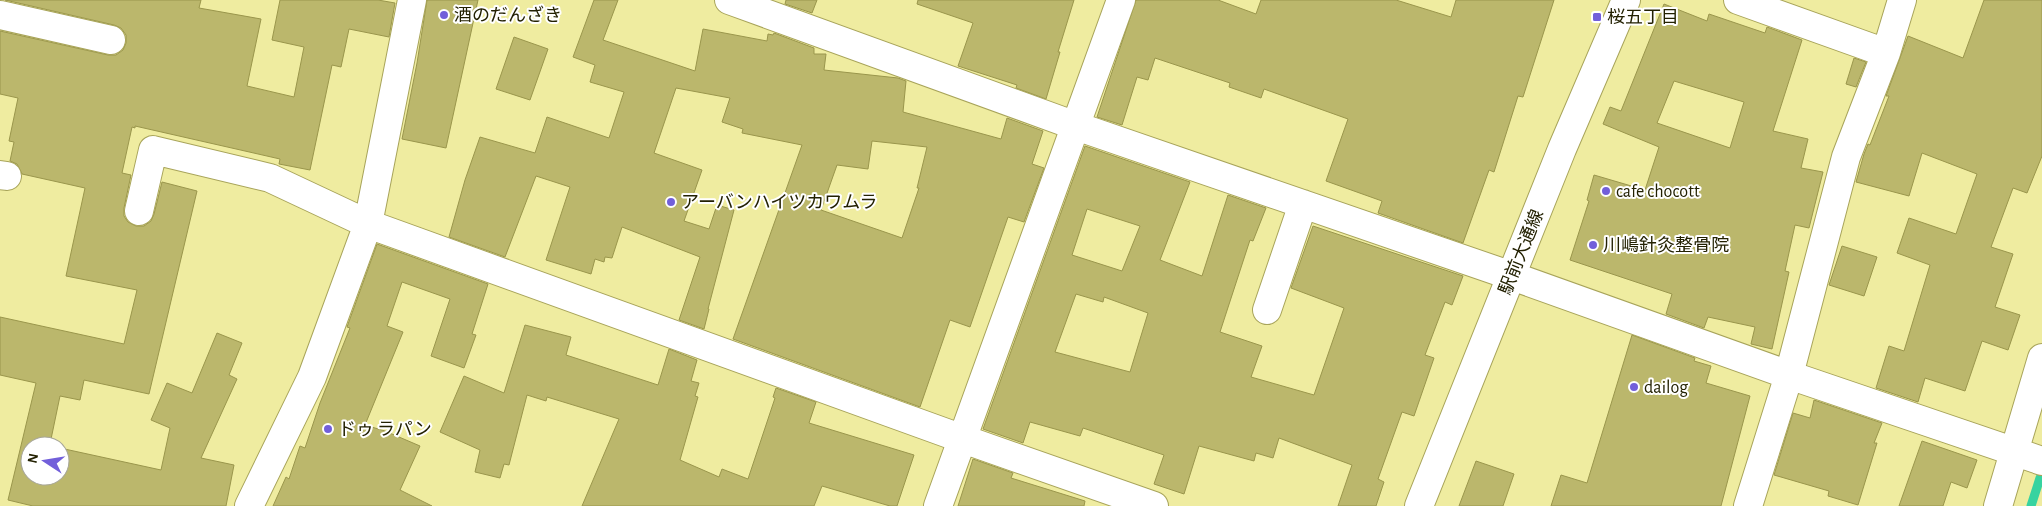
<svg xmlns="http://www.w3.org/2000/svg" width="2042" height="506" viewBox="0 0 2042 506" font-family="'Alegreya Sans','Noto Sans JP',sans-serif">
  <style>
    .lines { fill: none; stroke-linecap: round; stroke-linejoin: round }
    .stream { stroke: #37d3a0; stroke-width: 9 }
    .building { fill: #bbb76c; stroke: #9a964c; fill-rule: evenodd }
    .street-casing { stroke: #a8a45a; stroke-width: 30 }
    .secondary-casing { stroke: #a8a45a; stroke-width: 30 }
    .street { stroke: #fff; stroke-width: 28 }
    .secondary { stroke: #fff; stroke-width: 28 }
    .poi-dot { fill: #725fda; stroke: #fff; stroke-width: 2 }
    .labels { text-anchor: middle; stroke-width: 4; stroke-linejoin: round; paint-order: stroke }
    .poi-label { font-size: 18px; fill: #232102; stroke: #fff; text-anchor: start }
    .street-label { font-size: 18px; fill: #232102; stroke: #fff }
  </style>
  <rect width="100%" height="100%" fill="#efeca0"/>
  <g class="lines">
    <path class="stream" d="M 2031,506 L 2040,478"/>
  </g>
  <path class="building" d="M 5,0 L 201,0 L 199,8 L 261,19 L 247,86 L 294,97 L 304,47 L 272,40 L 280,0 L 378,0 L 395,3 L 389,37 L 349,29 L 341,67 L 332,65 L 310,170 L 279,164 L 280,159 L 135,126 L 135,128 L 132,127 L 122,173 L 131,175 L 124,208 L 124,216 L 128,222 L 136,226 L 144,226 L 151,221 L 154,214 L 162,182 L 197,191 L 149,394 L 84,380 L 80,400 L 60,396 L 50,444 L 55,446 L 30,446 L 30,476 L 60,476 L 60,448 L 161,470 L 170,428 L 151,420 L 167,383 L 192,393 L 217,333 L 242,343 L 229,375 L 237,379 L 201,458 L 234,465 L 226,506 L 33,506 L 8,500 L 36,383 L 0,375 L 0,317 L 124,344 L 137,290 L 66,276 L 85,188 L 22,174 L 17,164 L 10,161 L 14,142 L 9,141 L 18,98 L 0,94 L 0,31 L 108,55 L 116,55 L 123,50 L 126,43 L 126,35 L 121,28 L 114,25 Z
    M 427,0 L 478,0 L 446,148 L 402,139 L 417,63 Z
    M 594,0 L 618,0 L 603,40 L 695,71 L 703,29 L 767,41 L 768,34 L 773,35 L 774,33 L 814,48 L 814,54 L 826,54 L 824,70 L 898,78 L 906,81 L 903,112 L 1001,139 L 1007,118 L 1043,131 L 1032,164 L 1044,168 L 1024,222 L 1008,217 L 970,327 L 950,320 L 920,407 L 733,339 L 802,145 L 742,133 L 743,129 L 722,122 L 730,98 L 676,88 L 654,153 L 702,170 L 684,221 L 709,229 L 717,205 L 734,210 L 708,309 L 709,309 L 704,329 L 679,320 L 700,257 L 622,227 L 612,258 L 605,257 L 604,262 L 595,259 L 591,274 L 546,260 L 570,187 L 536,176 L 505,257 L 449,237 L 465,180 L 480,137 L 535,153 L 547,117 L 609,138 L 624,92 L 590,82 L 595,65 L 573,57 ZM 872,141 L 927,147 L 917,188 L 919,188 L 902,238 L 821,210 L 837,165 L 868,169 Z
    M 786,0 L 817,0 L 812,13 L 785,4 Z
    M 918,0 L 1074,0 L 1058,52 L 1060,52 L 1046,99 L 1016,88 L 1017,85 L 958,66 L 973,23 L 917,4 Z
    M 1136,0 L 1218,0 L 1256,14 L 1261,0 L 1396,0 L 1451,17 L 1456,0 L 1554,0 L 1523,97 L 1518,96 L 1494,172 L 1489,170 L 1463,243 L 1378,213 L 1382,201 L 1326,181 L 1348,119 L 1264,89 L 1261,98 L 1229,87 L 1230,83 L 1155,58 L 1148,80 L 1137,77 L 1122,125 L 1097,117 Z
    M 1984,0 L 2042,0 L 2042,156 L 2027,193 L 2013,188 L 1991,247 L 2013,254 L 1995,307 L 2020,315 L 2008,350 L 1982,341 L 1965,391 L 1925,378 L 1918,402 L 1876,388 L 1889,346 L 1904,351 L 1930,265 L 1897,253 L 1909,218 L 1956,234 L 1977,174 L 1922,153 L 1909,196 L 1856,182 L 1864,154 L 1868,144 L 1870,145 L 1889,96 L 1886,96 L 1908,36 L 1963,58 Z
    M 1664,4 L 1707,21 L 1709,14 L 1765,33 L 1767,27 L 1802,40 L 1773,131 L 1808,139 L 1801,168 L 1823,172 L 1809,228 L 1795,225 L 1785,271 L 1789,272 L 1772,349 L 1751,344 L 1755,327 L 1708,317 L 1704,328 L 1666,314 L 1672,294 L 1570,260 L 1589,201 L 1587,200 L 1594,175 L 1645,190 L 1659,147 L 1603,124 L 1610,107 L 1621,111 ZM 1674,81 L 1744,102 L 1730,148 L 1657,123 Z
    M 514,37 L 548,49 L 530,100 L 496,89 Z
    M 1854,58 L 1866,62 L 1856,87 L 1846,84 Z
    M 1085,146 L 1190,182 L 1160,260 L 1202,276 L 1228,195 L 1266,208 L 1253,241 L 1250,240 L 1220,332 L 1262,346 L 1251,377 L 1314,395 L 1344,308 L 1291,288 L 1313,226 L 1463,276 L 1452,305 L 1445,302 L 1425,355 L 1434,358 L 1414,416 L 1402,412 L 1378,479 L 1384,482 L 1376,506 L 1338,506 L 1352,465 L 1279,438 L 1273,458 L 1256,453 L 1254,461 L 1199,446 L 1184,494 L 1154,484 L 1164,455 L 1083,428 L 1080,436 L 1030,422 L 1023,443 L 983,429 ZM 1087,209 L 1140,226 L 1122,271 L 1072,255 ZM 1076,294 L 1103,302 L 1104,297 L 1148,313 L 1130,372 L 1055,352 Z
    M 377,244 L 488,284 L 472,334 L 476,335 L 464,368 L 431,356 L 450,299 L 402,282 L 387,326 L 403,332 L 365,425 L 385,431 L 420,446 L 400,490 L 432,506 L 273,506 L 286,477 L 289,479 L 300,446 L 305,448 L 320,403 L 350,328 L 347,327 Z
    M 1842,246 L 1877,257 L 1864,296 L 1829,285 Z
    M 525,325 L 571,337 L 566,355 L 658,385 L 669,349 L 697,360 L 691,381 L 699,383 L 695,396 L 698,397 L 680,460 L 719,477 L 722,469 L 748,479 L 775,398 L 773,397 L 776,388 L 816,402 L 809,423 L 914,455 L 897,506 L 890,506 L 822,486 L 814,506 L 582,506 L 619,419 L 547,397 L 546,401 L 527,395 L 509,465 L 504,464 L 500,478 L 475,472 L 480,450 L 440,432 L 464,376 L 504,393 Z
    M 1632,335 L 1695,358 L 1694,361 L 1711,366 L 1706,383 L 1750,396 L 1721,506 L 1551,506 L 1561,475 L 1587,483 Z
    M 1814,400 L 1882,423 L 1874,443 L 1877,443 L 1858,505 L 1828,496 L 1829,491 L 1774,475 L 1793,413 L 1810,418 Z
    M 1922,441 L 1977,460 L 1967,488 L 1951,482 L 1943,506 L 1899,506 Z
    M 973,459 L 1013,473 L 1011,478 L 1085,501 L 1084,506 L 958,506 Z
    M 1476,461 L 1514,474 L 1503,506 L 1459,506 Z"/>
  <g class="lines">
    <g class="street-casing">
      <path id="street" d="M 729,0 L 1076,126 L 1512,276 L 1789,375 L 2042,461
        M 1738,0 L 1886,53
        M 0,15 L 111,40
        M 0,175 L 7,176
        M 139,211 L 153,150 L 270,178 L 368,224 L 963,439 L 1154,506
        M 1267,310 L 1303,204
        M 249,506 L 312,377 L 368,224 L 412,0
        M 938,506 L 1121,0
        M 1748,506 L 1789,375 L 1846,157 L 1886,53 L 1902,0
        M 1998,506 L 2042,358"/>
    </g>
    <g class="secondary-casing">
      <path id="secondary" d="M 1419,506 L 1562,149 L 1626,0"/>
    </g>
    <use href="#street" class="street"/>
    <use href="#secondary" class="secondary"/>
  </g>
  <g class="poi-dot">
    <circle cx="444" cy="15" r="5"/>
    <rect x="1592" y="12" width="10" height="10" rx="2.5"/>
    <circle cx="1606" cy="191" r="5"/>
    <circle cx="671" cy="202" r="5"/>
    <circle cx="1593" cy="245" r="5"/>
    <circle cx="1634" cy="387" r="5"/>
    <circle cx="328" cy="429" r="5"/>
  </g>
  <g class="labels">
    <g class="poi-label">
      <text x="454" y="21">酒のだんざき</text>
      <text x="1607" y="23">桜五丁目</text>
      <text x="1616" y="197">cafe chocott</text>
      <text x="681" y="208">アーバンハイツカワムラ</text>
      <text x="1603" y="251">川嶋針灸整骨院</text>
      <text x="1644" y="393">dailog</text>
      <text x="338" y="435">ドゥ ラパン</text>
    </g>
    <g class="street-label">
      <text transform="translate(1521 252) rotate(-68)" y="6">駅前大通線</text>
    </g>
  </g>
  <g transform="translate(45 461) rotate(282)"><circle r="24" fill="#ffffff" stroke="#a7a69a"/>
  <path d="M0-4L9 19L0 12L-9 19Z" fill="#725fda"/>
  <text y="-8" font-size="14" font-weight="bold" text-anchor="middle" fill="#232102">N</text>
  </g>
</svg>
